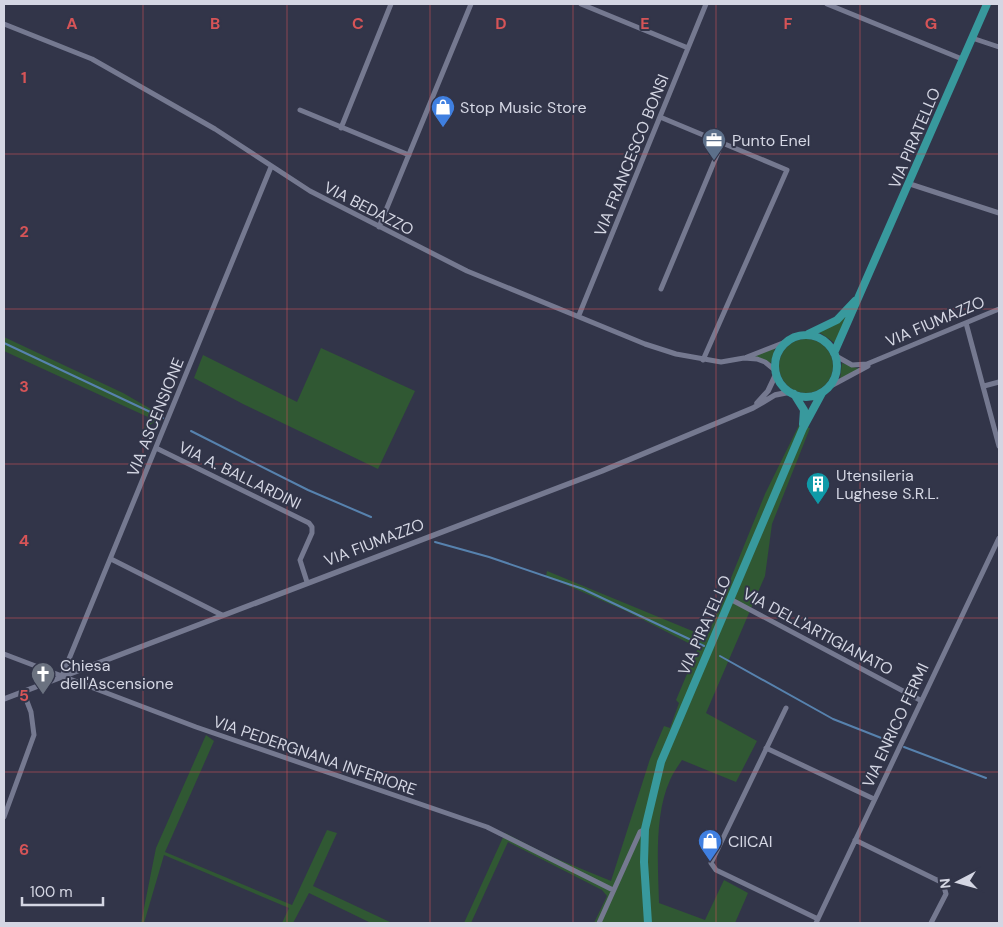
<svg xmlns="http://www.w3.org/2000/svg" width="1003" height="927" viewBox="0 0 1003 927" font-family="'DM Sans',sans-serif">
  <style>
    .green { fill: #305833 }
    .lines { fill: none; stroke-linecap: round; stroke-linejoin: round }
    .stream { stroke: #5782ae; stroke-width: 2 }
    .minor { stroke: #757990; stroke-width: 5 }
    .tertiary { stroke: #757990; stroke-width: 5.5 }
    .primary { stroke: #38999d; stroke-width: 8 }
    .grid { fill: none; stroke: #d65457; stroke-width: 1; stroke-opacity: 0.55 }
    .labels { text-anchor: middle; stroke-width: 4; stroke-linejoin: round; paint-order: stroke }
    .poi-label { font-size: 16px; fill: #d4d6e3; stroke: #323549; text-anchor: start }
    .street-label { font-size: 16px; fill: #d4d6e3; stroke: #323549 }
    .grid-label { font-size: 16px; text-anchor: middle; font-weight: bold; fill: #d65457; stroke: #323549; stroke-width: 4; stroke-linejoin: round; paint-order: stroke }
  </style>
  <rect width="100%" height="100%" fill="#323549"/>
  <path class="green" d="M 848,314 L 835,343 L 819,332 L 834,325 Z
    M 4,337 L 123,393 L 163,416 L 144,429 L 148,417 L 4,351 Z
    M779 366a27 27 0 1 1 54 0a27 27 0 1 1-54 0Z
    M 321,348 L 415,391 L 378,469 L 243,404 L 194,378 L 203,355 L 297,402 Z
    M 775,348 L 771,363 L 754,356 Z
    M 842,363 L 860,369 L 840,379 Z
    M 799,425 L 810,428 L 772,524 L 765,576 L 706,713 L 757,741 L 736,782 L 682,760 C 678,766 673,773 670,780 C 654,815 658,866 659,903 L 705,920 L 724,880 L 748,893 L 735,923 L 594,923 L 607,896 L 602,890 L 508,842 L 471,923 L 464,923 L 505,833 L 550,856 L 611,881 L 650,759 L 664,726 L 670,728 L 679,703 L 676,700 L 698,648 L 626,611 L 546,576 L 547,571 L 707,637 L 765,494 Z
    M 206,735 L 214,741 L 165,852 L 292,905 L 327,830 L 337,833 L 313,886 L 392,923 L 371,923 L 309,893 L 293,923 L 282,923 L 289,908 L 164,855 L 144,923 L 141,923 L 156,848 Z"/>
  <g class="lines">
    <path class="stream" d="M 4,343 L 163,418
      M 191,431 L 308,490 L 371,517
      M 435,542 L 489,557 L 583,589 L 704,646
      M 720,656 L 833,719 L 894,743
      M 904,747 L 986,778"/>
    <path class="minor" d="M 581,4 L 688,48
      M 827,4 L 962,59
      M 4,24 L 92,59 L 215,129 L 310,191 L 467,271 L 645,344 L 676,354 L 721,362 L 744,358 L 757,359 L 765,362 L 776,371
      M 972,38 L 999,47
      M 300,110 L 409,155
      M 660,117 L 787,170 L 703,360
      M 341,128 L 391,4
      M 910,184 L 999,213
      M 379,227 L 471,4
      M 661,289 L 722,143
      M 579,315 L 706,4
      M 966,323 L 999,446
      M 836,356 L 852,365 L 867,364 L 999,309
      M 747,357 L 788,341
      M 984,386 L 999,382
      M 829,387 L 868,366
      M 156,448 L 309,523 L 312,527 L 312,533 L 300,560 L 307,582
      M 111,559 L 222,615
      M 730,599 L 920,700
      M 4,654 L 196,727 L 487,827 L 613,890
      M 62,676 L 271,167
      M 786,708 L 711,863 L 716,870 L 818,919
      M 766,748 L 874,799
      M 4,817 L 34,735 L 31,712 L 23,691
      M 855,840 L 943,883 L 946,894 L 931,923
      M 599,923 L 635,843 L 640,832 L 645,829
      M 816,923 L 999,538"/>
    <path class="tertiary" d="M 757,403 L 768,391 L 776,374
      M 4,699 L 602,471 L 753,408 L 775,395 L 790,392"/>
    <path class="primary" d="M 808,334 L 837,320 L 855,301
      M775 366a31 31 0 1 1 62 0a31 31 0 1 1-62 0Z
      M 834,353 L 987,4
      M 794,394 L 804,410 L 803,424
      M 648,923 L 644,862 L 645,829 L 661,762 L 803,428 L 822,393"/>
  </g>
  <path class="grid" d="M 143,4 L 143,923M 287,4 L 287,923M 430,4 L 430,923M 573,4 L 573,923M 716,4 L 716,923M 860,4 L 860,923M 4,154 L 999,154M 4,309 L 999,309M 4,464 L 999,464M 4,618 L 999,618M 4,772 L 999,772"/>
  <defs>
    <g id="shop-pin" transform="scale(1.25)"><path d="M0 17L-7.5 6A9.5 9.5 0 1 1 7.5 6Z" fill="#3f7fe0" stroke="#323549"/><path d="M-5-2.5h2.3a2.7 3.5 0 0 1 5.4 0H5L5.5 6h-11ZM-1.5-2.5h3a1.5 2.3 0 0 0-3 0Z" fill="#fff"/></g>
    <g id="office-pin" transform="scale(1.25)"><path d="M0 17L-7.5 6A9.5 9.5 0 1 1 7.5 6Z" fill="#5c6f8a" stroke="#323549"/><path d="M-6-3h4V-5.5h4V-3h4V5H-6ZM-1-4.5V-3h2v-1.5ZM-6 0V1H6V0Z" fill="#fff"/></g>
    <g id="building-pin" transform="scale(1.25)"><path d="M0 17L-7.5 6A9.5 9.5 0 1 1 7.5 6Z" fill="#0f9aa8" stroke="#323549"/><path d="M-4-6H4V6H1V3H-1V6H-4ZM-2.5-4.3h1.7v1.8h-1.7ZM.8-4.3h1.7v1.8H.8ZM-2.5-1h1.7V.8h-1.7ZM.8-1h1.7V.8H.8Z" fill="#fff"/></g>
    <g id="church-pin" transform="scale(1.25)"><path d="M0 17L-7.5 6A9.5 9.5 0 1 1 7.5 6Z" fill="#6b7280" stroke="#323549"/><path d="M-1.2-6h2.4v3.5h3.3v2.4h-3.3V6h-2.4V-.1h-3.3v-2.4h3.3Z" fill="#fff"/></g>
  </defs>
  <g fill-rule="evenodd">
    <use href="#shop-pin" x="443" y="107"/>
    <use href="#office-pin" x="714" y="140"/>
    <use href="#building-pin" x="818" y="484"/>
    <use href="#church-pin" x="43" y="674"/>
    <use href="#shop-pin" x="710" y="841"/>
  </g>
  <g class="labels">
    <g class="poi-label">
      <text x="460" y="113">Stop Music Store</text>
      <text x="732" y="146">Punto Enel</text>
      <text x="836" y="481">Utensileria<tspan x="836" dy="18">Lughese S.R.L.</tspan></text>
      <text x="60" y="671">Chiesa<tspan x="60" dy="18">dell'Ascensione</tspan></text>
      <text x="728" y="847">CIICAI</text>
    </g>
    <g class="street-label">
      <text transform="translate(914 138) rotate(-67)" y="6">VIA PIRATELLO</text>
      <text transform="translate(631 155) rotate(-68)" y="6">VIA FRANCESCO BONSI</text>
      <text transform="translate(369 208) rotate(27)" y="6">VIA BEDAZZO</text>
      <text transform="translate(935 321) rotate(-23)" y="6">VIA FIUMAZZO</text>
      <text transform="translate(155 417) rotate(-68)" y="6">VIA ASCENSIONE</text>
      <text transform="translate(240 475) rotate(26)" y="6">VIA A. BALLARDINI</text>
      <text transform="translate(374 542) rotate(-21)" y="6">VIA FIUMAZZO</text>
      <text transform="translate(704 625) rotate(-66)" y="6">VIA PIRATELLO</text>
      <text transform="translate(818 631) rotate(28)" y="6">VIA DELL'ARTIGIANATO</text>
      <text transform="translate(895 725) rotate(-65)" y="6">VIA ENRICO FERMI</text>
      <text transform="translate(315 755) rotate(19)" y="6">VIA PEDERGNANA INFERIORE</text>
    </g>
  </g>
  <g class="grid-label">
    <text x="72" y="29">A</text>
    <text x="215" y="29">B</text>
    <text x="358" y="29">C</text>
    <text x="501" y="29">D</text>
    <text x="645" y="29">E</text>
    <text x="788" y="29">F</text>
    <text x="931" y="29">G</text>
    <text x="24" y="83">1</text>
    <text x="24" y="237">2</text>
    <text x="24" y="392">3</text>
    <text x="24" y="546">4</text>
    <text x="24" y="701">5</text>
    <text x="24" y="855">6</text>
  </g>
  <rect width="1003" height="927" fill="none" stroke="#d4d6e3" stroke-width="10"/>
  <g transform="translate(958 882) rotate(264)" stroke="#323549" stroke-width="4" paint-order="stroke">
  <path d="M0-4L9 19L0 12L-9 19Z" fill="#d4d6e3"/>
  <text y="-8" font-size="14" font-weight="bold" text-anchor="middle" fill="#d4d6e3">N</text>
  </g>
  <path d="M22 897v8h81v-8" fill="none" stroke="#d4d6e3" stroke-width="2.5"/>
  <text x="30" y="897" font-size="15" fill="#d4d6e3" stroke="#323549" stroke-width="4" paint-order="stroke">100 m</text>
</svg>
